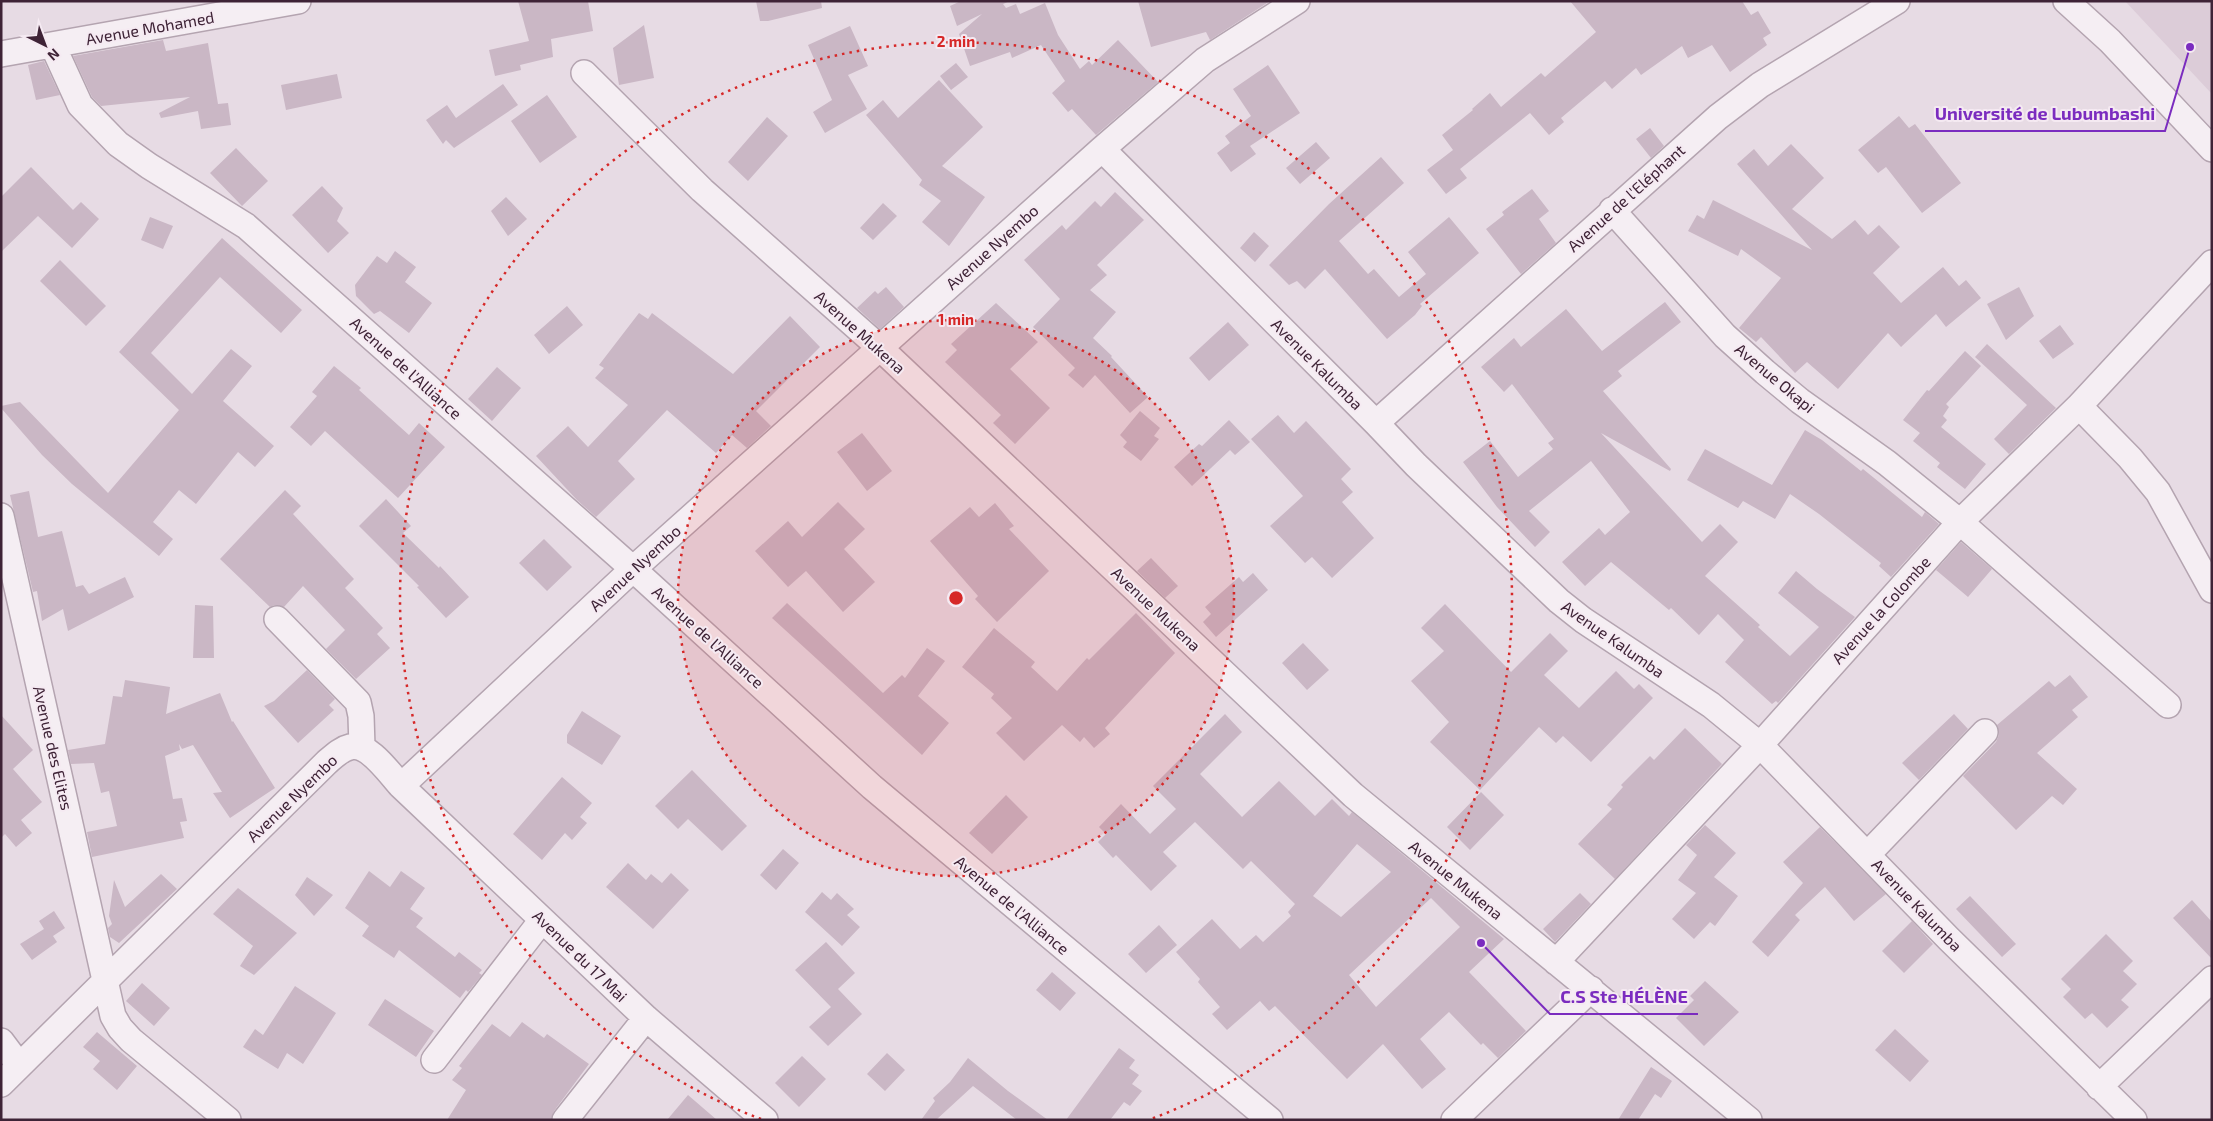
<svg xmlns="http://www.w3.org/2000/svg" width="2213" height="1121" viewBox="0 0 2213 1121" font-family="'Exo 2',sans-serif">
  <style>
    .built { fill: #dcccd8 }
    .building { fill: #cab7c5; fill-rule: evenodd }
    .lines { fill: none; stroke-linecap: round; stroke-linejoin: round }
    .minor-casing { stroke: #b4a4b0; stroke-width: 28 }
    .minor { stroke: #f5eef3; stroke-width: 25 }
    .ring { fill: none; stroke: #d62828; stroke-width: 2.5; stroke-dasharray: 2.5 5 }
    .labels { text-anchor: middle; stroke-width: 4; stroke-linejoin: round; paint-order: stroke }
    .street-label { font-size: 16px; fill: #3e2336; stroke: #f5eaf2 }
    .centre { fill: #d62828; stroke: #f5eaf2; stroke-width: 2.5 }
    .ring-label { font-size: 15px; text-anchor: middle; font-weight: bold; fill: #d62828; stroke: #f5eaf2; stroke-width: 4; stroke-linejoin: round; paint-order: stroke }
    .leader { fill: none; stroke: #7b2cbf; stroke-width: 2 }
    .callout-dot { fill: #7b2cbf; stroke: #f5eaf2; stroke-width: 2 }
    .callout-label { font-size: 18px; text-anchor: middle; font-weight: bold; fill: #7b2cbf; stroke: #f5eaf2; stroke-width: 4; stroke-linejoin: round; paint-order: stroke }
  </style>
  <rect width="100%" height="100%" fill="#e7dbe4"/>
  <path class="built" d="M 2125,1 L 2212,1 L 2212,94 Z"/>
  <path class="building" d="M 518,1 L 588,1 L 593,31 L 551,39 L 553,57 L 520,65 L 521,70 L 495,76 L 489,50 L 529,41 Z
    M 756,1 L 821,1 L 822,8 L 768,21 L 760,21 Z
    M 961,1 L 1010,1 L 1003,4 L 1006,8 L 1016,4 L 1020,14 L 1045,3 L 1058,35 L 1080,69 L 1089,61 L 1092,65 L 1118,40 L 1158,82 L 1096,135 L 1072,109 L 1068,112 L 1052,93 L 1065,81 L 1041,45 L 1012,58 L 1010,52 L 970,66 L 959,34 L 982,14 L 957,26 L 950,6 Z
    M 1138,1 L 1270,1 L 1210,40 L 1206,32 L 1151,47 Z
    M 1570,1 L 1742,1 L 1751,15 L 1758,11 L 1771,33 L 1763,38 L 1767,45 L 1730,72 L 1712,45 L 1688,58 L 1682,46 L 1641,75 L 1636,68 L 1612,89 L 1605,81 L 1561,118 L 1564,122 L 1549,135 L 1530,113 L 1460,169 L 1467,178 L 1446,194 L 1427,170 L 1453,150 L 1442,135 L 1473,110 L 1472,109 L 1490,93 L 1501,107 L 1541,73 L 1545,77 L 1596,32 Z
    M 644,25 L 654,78 L 619,85 L 613,48 Z
    M 850,26 L 868,66 L 848,75 L 867,109 L 825,133 L 813,112 L 832,100 L 808,45 Z
    M 163,40 L 166,51 L 208,43 L 218,104 L 228,103 L 231,125 L 201,129 L 198,111 L 161,118 L 159,113 L 190,97 L 101,106 L 92,97 L 73,56 Z
    M 44,61 L 60,95 L 36,100 L 28,65 Z
    M 956,63 L 968,77 L 951,90 L 940,76 Z
    M 1268,65 L 1300,113 L 1250,146 L 1256,154 L 1231,172 L 1217,153 L 1230,143 L 1225,136 L 1251,116 L 1233,89 Z
    M 337,74 L 342,98 L 286,110 L 281,85 Z
    M 939,80 L 983,127 L 942,166 L 985,197 L 949,246 L 922,222 L 941,201 L 919,185 L 922,180 L 866,115 L 883,100 L 898,118 Z
    M 503,84 L 518,105 L 454,148 L 446,140 L 443,144 L 426,120 L 447,105 L 456,118 Z
    M 547,95 L 577,137 L 540,163 L 511,121 Z
    M 1899,116 L 1909,128 L 1915,124 L 1961,183 L 1922,213 L 1886,167 L 1878,173 L 1858,150 Z
    M 767,117 L 788,136 L 748,181 L 728,162 Z
    M 1650,128 L 1664,146 L 1651,158 L 1636,139 Z
    M 1316,142 L 1330,158 L 1300,184 L 1286,168 Z
    M 1791,144 L 1824,178 L 1792,209 L 1832,239 L 1855,220 L 1868,235 L 1879,225 L 1900,247 L 1873,273 L 1901,303 L 1943,267 L 1959,286 L 1966,280 L 1981,298 L 1946,327 L 1936,314 L 1901,347 L 1888,333 L 1838,389 L 1807,362 L 1795,373 L 1761,337 L 1756,342 L 1739,328 L 1781,278 L 1741,249 L 1738,256 L 1688,231 L 1697,215 L 1704,219 L 1713,200 L 1812,250 L 1737,164 L 1754,149 L 1768,166 Z
    M 236,148 L 268,181 L 242,206 L 210,173 Z
    M 1381,157 L 1404,183 L 1339,241 L 1368,274 L 1374,269 L 1399,297 L 1426,274 L 1408,252 L 1449,217 L 1479,253 L 1420,304 L 1422,306 L 1415,315 L 1387,339 L 1325,269 L 1305,289 L 1297,281 L 1289,285 L 1269,265 L 1329,204 Z
    M 31,167 L 73,210 L 81,202 L 99,219 L 72,248 L 38,216 L 1,252 L 1,197 Z
    M 322,186 L 343,208 L 337,221 L 349,233 L 328,253 L 292,215 Z
    M 1532,189 L 1549,211 L 1539,219 L 1556,243 L 1521,274 L 1486,229 L 1504,215 L 1502,212 Z
    M 1115,192 L 1144,220 L 1097,265 L 1107,275 L 1090,290 L 1116,312 L 1093,338 L 1112,356 L 1111,357 L 1148,397 L 1130,413 L 1095,375 L 1083,388 L 1068,375 L 1075,368 L 1033,327 L 1060,299 L 1024,260 L 1062,225 L 1066,230 L 1095,201 L 1101,207 Z
    M 506,197 L 527,219 L 508,236 L 491,211 Z
    M 883,203 L 897,216 L 873,240 L 860,228 Z
    M 150,217 L 173,226 L 163,249 L 141,240 Z
    M 1254,232 L 1269,246 L 1255,262 L 1240,248 Z
    M 222,238 L 302,310 L 281,333 L 220,277 L 151,353 L 192,394 L 231,349 L 252,366 L 223,401 L 274,446 L 255,467 L 238,452 L 196,504 L 179,490 L 153,522 L 173,539 L 159,556 L 72,484 L 42,455 L 1,408 L 1,406 L 20,402 L 108,493 L 179,410 L 119,352 Z
    M 395,251 L 416,267 L 405,282 L 432,303 L 409,333 L 380,311 L 374,314 L 356,296 L 355,285 L 377,256 L 387,263 Z
    M 60,260 L 106,306 L 86,326 L 40,281 Z
    M 886,287 L 904,307 L 880,329 L 857,308 L 875,291 L 878,294 Z
    M 2019,287 L 2034,316 L 2006,340 L 1987,304 Z
    M 1665,302 L 1681,322 L 1618,371 L 1622,376 L 1603,391 L 1671,469 L 1670,471 L 1601,433 L 1702,542 L 1720,524 L 1738,542 L 1705,576 L 1760,625 L 1758,627 L 1790,656 L 1819,627 L 1778,593 L 1796,571 L 1817,589 L 1855,617 L 1778,703 L 1776,701 L 1772,704 L 1725,662 L 1744,640 L 1718,614 L 1699,635 L 1671,608 L 1669,610 L 1611,562 L 1585,586 L 1562,562 L 1599,528 L 1605,535 L 1630,512 L 1591,461 L 1529,511 L 1550,532 L 1535,547 L 1497,507 L 1463,462 L 1490,441 L 1518,477 L 1553,449 L 1548,443 L 1554,439 L 1512,384 L 1504,392 L 1481,367 L 1514,338 L 1521,347 L 1566,309 L 1602,351 Z
    M 996,303 L 1038,342 L 1010,369 L 1050,408 L 1015,444 L 993,423 L 1001,415 L 945,362 L 957,350 L 951,344 Z
    M 567,306 L 583,325 L 549,354 L 534,335 Z
    M 639,313 L 648,319 L 652,313 L 733,374 L 790,316 L 820,347 L 756,411 L 771,426 L 747,448 L 732,435 L 716,453 L 667,410 L 618,461 L 635,479 L 596,517 L 577,500 L 536,456 L 568,426 L 588,447 L 628,405 L 595,378 L 604,368 L 599,365 Z
    M 1228,322 L 1249,345 L 1209,381 L 1189,358 Z
    M 2060,325 L 2074,344 L 2053,359 L 2039,341 Z
    M 1987,344 L 2056,408 L 2009,454 L 1994,439 L 2027,405 L 1975,357 Z
    M 1965,351 L 1981,366 L 1946,404 L 1949,407 L 1943,416 L 1947,420 L 1941,427 L 1986,464 L 1965,489 L 1937,467 L 1940,463 L 1913,441 L 1920,433 L 1903,420 L 1927,390 L 1929,391 Z
    M 334,366 L 361,388 L 359,390 L 409,435 L 419,423 L 445,447 L 398,498 L 325,431 L 311,446 L 290,427 L 317,396 L 312,392 Z
    M 497,367 L 521,388 L 492,421 L 468,399 Z
    M 1140,411 L 1160,428 L 1154,436 L 1159,439 L 1141,461 L 1123,447 L 1127,442 L 1120,435 Z
    M 1278,415 L 1294,433 L 1306,421 L 1351,469 L 1341,479 L 1353,492 L 1342,502 L 1374,538 L 1332,578 L 1312,557 L 1305,563 L 1270,526 L 1303,496 L 1251,439 Z
    M 1229,420 L 1250,442 L 1235,455 L 1230,450 L 1192,486 L 1174,467 L 1199,444 L 1202,446 Z
    M 1805,430 L 1822,440 L 1861,471 L 1863,469 L 1922,517 L 1925,512 L 1939,524 L 1891,577 L 1879,566 L 1881,563 L 1819,514 L 1790,494 L 1775,519 L 1743,501 L 1738,508 L 1687,480 L 1705,449 L 1772,485 Z
    M 862,433 L 892,471 L 867,491 L 837,452 Z
    M 285,490 L 301,506 L 293,514 L 354,579 L 345,588 L 383,628 L 377,634 L 390,648 L 356,679 L 326,649 L 345,630 L 303,586 L 284,607 L 274,605 L 270,607 L 220,559 Z
    M 29,491 L 38,537 L 62,531 L 76,587 L 83,585 L 89,594 L 125,577 L 134,597 L 68,631 L 63,609 L 42,621 L 37,591 L 33,592 L 10,495 Z
    M 386,499 L 411,526 L 403,533 L 439,568 L 440,566 L 469,597 L 446,618 L 417,587 L 419,586 L 359,526 Z
    M 838,502 L 865,529 L 844,549 L 875,582 L 843,612 L 806,571 L 788,587 L 755,551 L 788,521 L 802,537 Z
    M 995,503 L 1014,526 L 1009,529 L 1049,571 L 997,622 L 975,599 L 978,596 L 930,541 L 970,507 L 979,517 Z
    M 544,539 L 572,567 L 547,591 L 519,563 Z
    M 1961,542 L 1992,569 L 1968,597 L 1936,570 Z
    M 1151,558 L 1178,586 L 1165,598 L 1137,571 Z
    M 1253,573 L 1268,590 L 1216,637 L 1203,622 L 1211,614 L 1205,607 L 1239,577 L 1243,582 Z
    M 787,603 L 883,693 L 902,675 L 905,678 L 927,648 L 945,661 L 918,696 L 949,723 L 922,755 L 772,618 Z
    M 1445,604 L 1511,672 L 1550,633 L 1568,651 L 1544,675 L 1579,708 L 1616,671 L 1634,689 L 1639,684 L 1653,698 L 1591,762 L 1563,736 L 1556,743 L 1539,727 L 1480,790 L 1430,742 L 1449,722 L 1411,681 L 1444,651 L 1421,628 Z
    M 195,605 L 213,606 L 214,658 L 193,658 Z
    M 1136,613 L 1175,653 L 1105,728 L 1110,734 L 1094,748 L 1084,737 L 1080,742 L 1062,725 L 1024,761 L 996,733 L 1012,718 L 991,698 L 994,694 L 962,667 L 994,628 L 1035,662 L 1031,667 L 1057,691 L 1087,658 L 1089,660 Z
    M 1303,643 L 1329,670 L 1307,690 L 1282,663 Z
    M 307,670 L 335,699 L 329,705 L 334,710 L 298,743 L 264,706 L 274,701 Z
    M 2070,675 L 2088,697 L 2072,710 L 2078,717 L 2037,753 L 2077,789 L 2063,805 L 2052,796 L 2016,830 L 1963,776 L 1996,742 L 1999,735 L 1997,725 L 2049,681 L 2055,687 Z
    M 125,680 L 170,687 L 166,714 L 220,693 L 232,722 L 233,721 L 275,788 L 230,818 L 213,793 L 222,792 L 193,745 L 182,749 L 179,744 L 180,750 L 165,756 L 173,799 L 182,798 L 187,821 L 180,822 L 184,838 L 92,857 L 87,832 L 117,826 L 109,791 L 101,793 L 94,763 L 71,764 L 68,750 L 105,744 L 113,696 L 122,697 Z
    M 582,711 L 621,736 L 602,765 L 567,743 L 567,735 Z
    M 1225,714 L 1242,732 L 1200,774 L 1242,817 L 1279,781 L 1315,816 L 1332,799 L 1349,816 L 1352,812 L 1504,939 L 1469,972 L 1526,1031 L 1498,1058 L 1483,1043 L 1481,1045 L 1449,1012 L 1420,1039 L 1446,1069 L 1422,1089 L 1383,1044 L 1347,1079 L 1275,1006 L 1269,1011 L 1260,1001 L 1227,1030 L 1212,1014 L 1220,1007 L 1198,982 L 1200,979 L 1176,952 L 1212,919 L 1240,949 L 1256,935 L 1263,942 L 1291,916 L 1288,912 L 1295,904 L 1251,861 L 1243,869 L 1195,822 L 1163,852 L 1177,866 L 1151,891 L 1116,855 L 1113,858 L 1098,842 L 1106,834 L 1099,827 L 1121,804 L 1150,834 L 1176,809 L 1153,786 ZM 1357,844 L 1391,872 L 1341,917 L 1313,896 ZM 1431,898 L 1460,927 L 1376,1007 L 1349,975 Z
    M 1954,714 L 1968,729 L 1919,780 L 1902,763 Z
    M 1,715 L 33,750 L 13,769 L 42,802 L 21,820 L 32,833 L 16,847 L 5,834 L 1,838 Z
    M 1685,728 L 1722,764 L 1615,879 L 1578,844 L 1612,809 L 1607,805 L 1623,787 L 1621,785 L 1650,756 L 1654,760 Z
    M 692,770 L 747,826 L 722,851 L 688,819 L 678,829 L 655,806 Z
    M 562,777 L 592,803 L 580,817 L 587,823 L 572,840 L 565,833 L 542,860 L 513,834 Z
    M 1481,792 L 1504,815 L 1470,850 L 1447,827 Z
    M 1006,795 L 1028,817 L 992,854 L 969,833 Z
    M 1705,825 L 1736,853 L 1714,877 L 1738,896 L 1715,926 L 1710,922 L 1694,939 L 1672,919 L 1696,893 L 1678,880 L 1697,855 L 1686,845 Z
    M 1820,827 L 1886,894 L 1854,921 L 1825,887 L 1795,915 L 1800,920 L 1768,957 L 1752,942 L 1803,883 L 1783,862 Z
    M 783,849 L 799,863 L 776,890 L 760,875 Z
    M 628,863 L 646,880 L 651,874 L 662,883 L 671,873 L 689,890 L 653,929 L 606,887 Z
    M 369,871 L 390,887 L 401,871 L 425,888 L 410,909 L 423,918 L 416,927 L 455,957 L 459,952 L 482,970 L 479,973 L 482,975 L 468,992 L 466,990 L 460,998 L 399,950 L 394,958 L 362,936 L 369,926 L 345,908 Z
    M 161,874 L 177,889 L 119,943 L 110,937 L 108,928 L 112,924 L 109,916 L 114,880 L 125,907 Z
    M 307,877 L 333,895 L 314,916 L 295,895 Z
    M 238,888 L 297,933 L 254,975 L 240,966 L 253,946 L 213,914 Z
    M 822,892 L 831,900 L 837,893 L 854,909 L 847,915 L 860,927 L 842,946 L 805,912 Z
    M 1580,893 L 1591,904 L 1555,942 L 1543,929 Z
    M 1970,896 L 2016,944 L 2002,957 L 1956,909 Z
    M 2192,900 L 2212,922 L 2212,959 L 2173,918 Z
    M 54,911 L 65,928 L 53,936 L 57,942 L 32,960 L 20,944 L 44,929 L 39,921 Z
    M 1912,921 L 1933,944 L 1904,973 L 1882,951 Z
    M 1159,925 L 1177,945 L 1146,973 L 1128,954 Z
    M 2106,934 L 2133,961 L 2123,971 L 2137,984 L 2121,1000 L 2129,1007 L 2107,1028 L 2092,1013 L 2085,1019 L 2063,997 L 2071,989 L 2061,979 Z
    M 826,942 L 855,973 L 838,989 L 862,1014 L 828,1046 L 809,1027 L 831,1007 L 795,970 Z
    M 1052,972 L 1076,993 L 1060,1011 L 1036,990 Z
    M 1705,981 L 1739,1012 L 1704,1046 L 1676,1018 L 1694,1000 L 1690,996 Z
    M 142,983 L 170,1008 L 154,1026 L 126,1001 Z
    M 295,986 L 336,1013 L 303,1064 L 287,1053 L 278,1069 L 243,1047 L 255,1029 L 263,1035 Z
    M 385,999 L 434,1031 L 416,1057 L 368,1025 Z
    M 522,1022 L 544,1038 L 547,1034 L 589,1064 L 554,1111 L 551,1120 L 447,1120 L 466,1090 L 452,1080 L 462,1068 L 459,1066 L 492,1024 L 510,1037 Z
    M 1895,1029 L 1929,1061 L 1910,1082 L 1875,1050 Z
    M 97,1032 L 137,1066 L 117,1090 L 93,1069 L 100,1061 L 83,1047 Z
    M 1119,1048 L 1135,1060 L 1129,1068 L 1139,1075 L 1132,1084 L 1142,1091 L 1130,1106 L 1124,1102 L 1110,1120 L 1066,1120 Z
    M 887,1053 L 905,1070 L 885,1091 L 867,1074 Z
    M 802,1056 L 826,1079 L 799,1107 L 775,1083 Z
    M 968,1058 L 1008,1091 L 1048,1120 L 1017,1120 L 973,1086 L 936,1120 L 921,1120 L 935,1101 L 933,1098 L 950,1082 Z
    M 1651,1067 L 1672,1081 L 1661,1098 L 1655,1094 L 1638,1120 L 1618,1120 Z
    M 688,1095 L 717,1120 L 667,1120 Z"/>
  <g class="lines">
    <g class="minor-casing">
      <path id="minor" d="M 2066,1 L 2110,41 L 2212,149
        M 53,46 L 80,105 L 118,144 L 149,166 L 246,226 L 633,569 L 872,787 L 1270,1120
        M 1,54 L 298,1
        M 584,73 L 702,190 L 879,347 L 1353,795 L 1749,1120
        M 1102,149 L 1376,423 L 1416,465 L 1559,601 L 1583,620 L 1711,705 L 1760,745 L 1949,939 L 2134,1120
        M 1612,210 L 1725,336 L 1765,372 L 1800,401 L 1887,463 L 1960,522 L 2168,705
        M 2079,406 L 2130,458 L 2158,492 L 2212,590
        M 1376,423 L 1718,117 L 1760,85 L 1897,1
        M 1,516 L 113,1016 L 120,1028 L 131,1040 L 228,1120
        M 277,619 L 358,702 L 361,716 L 362,747
        M 401,786 L 633,569 L 1102,149 L 1205,60 L 1297,1
        M 1867,855 L 1985,732
        M 1556,962 L 1760,745 L 1960,522 L 2079,406 L 2212,263
        M 1,1041 L 19,1065
        M 434,1060 L 542,920
        M 1,1084 L 327,762 C 334,756 341,749 350,747 C 368,742 390,774 401,786 L 646,1018 L 765,1120
        M 2099,1087 L 2212,979
        M 565,1120 L 646,1018
        M 1454,1120 L 1591,989"/>
    </g>
    <use href="#minor" class="minor"/>
  </g>
  <circle cx="956" cy="598" r="278" fill="#d62828" fill-opacity=".12"/>
  <g class="ring">
    <circle cx="956" cy="598" r="278"/>
    <path d="M761 1119A556 556 0 1 1 1151 1119"/>
  </g>
  <g class="labels">
    <g class="street-label">
      <text transform="translate(150 28) rotate(-10)" y="6">Avenue Mohamed</text>
      <text transform="translate(1626 198) rotate(-42)" y="6">Avenue de l'Eléphant</text>
      <text transform="translate(992 247) rotate(-42)" y="6">Avenue Nyembo</text>
      <text transform="translate(860 332) rotate(42)" y="6">Avenue Mukena</text>
      <text transform="translate(1317 364) rotate(45)" y="6">Avenue Kalumba</text>
      <text transform="translate(406 368) rotate(42)" y="6">Avenue de l'Alliance</text>
      <text transform="translate(1775 378) rotate(40)" y="6">Avenue Okapi</text>
      <text transform="translate(635 568) rotate(-43)" y="6">Avenue Nyembo</text>
      <text transform="translate(1156 609) rotate(43)" y="6">Avenue Mukena</text>
      <text transform="translate(1881 610) rotate(-48)" y="6">Avenue la Colombe</text>
      <text transform="translate(708 637) rotate(42)" y="6">Avenue de l'Alliance</text>
      <text transform="translate(1613 639) rotate(35)" y="6">Avenue Kalumba</text>
      <text transform="translate(53 748) rotate(77)" y="6">Avenue des Elites</text>
      <text transform="translate(292 798) rotate(-44)" y="6">Avenue Nyembo</text>
      <text transform="translate(1456 880) rotate(39)" y="6">Avenue Mukena</text>
      <text transform="translate(1012 905) rotate(40)" y="6">Avenue de l'Alliance</text>
      <text transform="translate(1917 905) rotate(46)" y="6">Avenue Kalumba</text>
      <text transform="translate(580 956) rotate(44)" y="6">Avenue du 17 Mai</text>
    </g>
  </g>
  <circle cx="956" cy="598" r="8" class="centre"/>
  <g class="ring-label">
    <text x="956" y="47">2 min</text>
    <text x="956" y="325">1 min</text>
  </g>
  <path class="leader" d="M2190 47L2165 131H1925M1481 943L1550 1014H1698"/>
  <g class="callout-dot">
    <circle cx="2190" cy="47" r="5"/>
    <circle cx="1481" cy="943" r="5"/>
  </g>
  <g class="callout-label">
    <text x="2045" y="120">Université de Lubumbashi</text>
    <text x="1624" y="1003">C.S Ste HÉLÈNE</text>
  </g>
  <rect width="2213" height="1121" fill="none" stroke="#3e2336" stroke-width="5"/>
  <g transform="translate(45 45) rotate(138)" stroke="#f5eaf2" stroke-width="4" paint-order="stroke">
  <path d="M0-4L9 19L0 12L-9 19Z" fill="#3e2336"/>
  <text y="-8" font-size="14" font-weight="bold" text-anchor="middle" fill="#3e2336">N</text>
  </g>
</svg>
